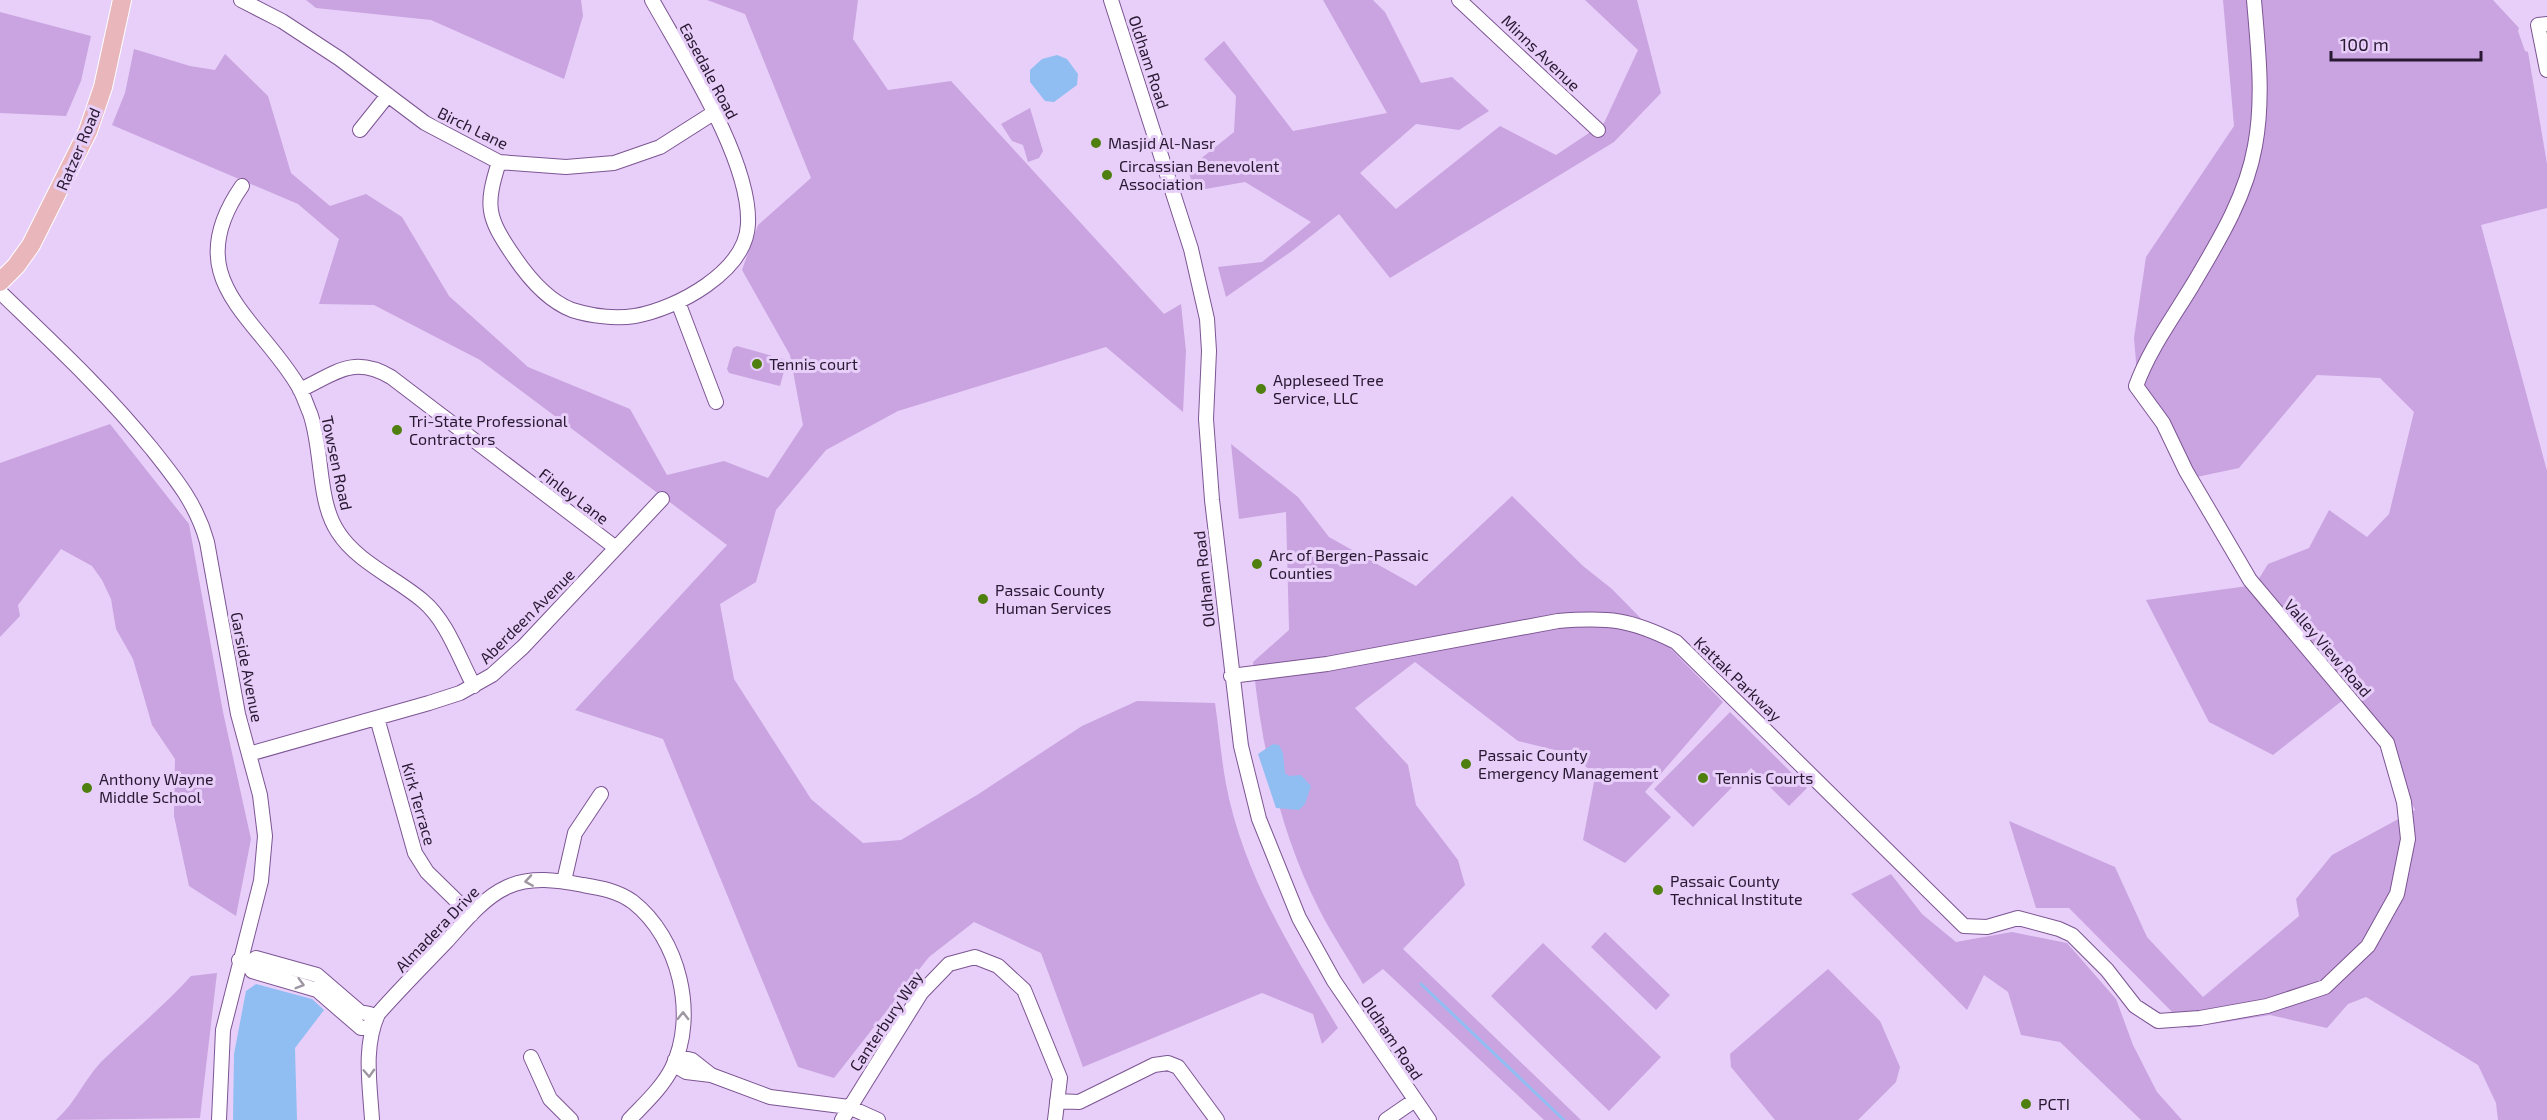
<svg xmlns="http://www.w3.org/2000/svg" width="2547" height="1120" viewBox="0 0 2547 1120" font-family="'Exo 2',sans-serif">
  <style>
    .green { fill: #c9a4e0 }
    .water { fill: #90bef2 }
    .lines { fill: none; stroke-linecap: round; stroke-linejoin: round }
    .stream { stroke: #90bef2; stroke-width: 3 }
    .minor-casing { stroke: #7c5593; stroke-width: 16 }
    .major-casing { stroke: #fff; stroke-width: 20 }
    .minor { stroke: #fff; stroke-width: 14 }
    .major { stroke: #e9b6bc; stroke-width: 18 }
    .oneway { stroke: #9e97a2 }
    .poi-dot { fill: #4e7f0f; stroke: #e8cff9; stroke-width: 2 }
    .labels { text-anchor: middle; stroke-width: 6; stroke-linejoin: round; paint-order: stroke }
    .street-label { font-size: 16px; fill: #281831; stroke: #e8cff9 }
    .poi-label { font-size: 16px; fill: #281831; stroke: #e8cff9; text-anchor: start }
  </style>
  <rect width="100%" height="100%" fill="#e8cff9"/>
  <path class="green" d="M 306,0 L 581,0 L 583,16 L 564,79 L 431,20 L 316,8 Z
    M 707,0 L 858,0 L 853,39 L 888,90 L 951,81 L 1164,314 L 1181,304 L 1186,351 L 1183,412 L 1106,347 L 898,411 L 826,450 L 776,510 L 756,582 L 720,604 L 734,679 L 811,799 L 863,843 L 901,840 L 977,795 L 1082,726 L 1137,701 L 1215,703 C 1219,730 1221,757 1226,784 C 1243,874 1292,951 1338,1028 L 1322,1044 L 1313,1014 L 1262,993 L 1083,1067 L 1041,953 L 974,922 L 929,957 L 834,1078 L 798,1067 L 663,739 L 575,710 L 727,545 L 480,360 L 374,305 L 319,304 L 339,239 L 298,204 L 112,125 L 125,93 L 134,49 L 190,66 L 215,70 L 225,54 L 268,96 L 291,173 L 330,206 L 366,194 L 402,217 L 449,296 L 528,367 L 630,409 L 667,475 L 724,461 L 768,478 L 803,425 L 790,355 L 742,270 L 758,225 L 811,178 L 745,14 Z
    M 1323,0 L 1373,0 L 1385,12 L 1421,83 L 1452,77 L 1489,111 L 1459,130 L 1416,124 L 1360,173 L 1396,209 L 1500,126 L 1556,155 L 1604,123 L 1638,50 L 1585,0 L 1637,0 L 1661,93 L 1614,142 L 1390,278 L 1339,214 L 1292,251 L 1226,297 L 1218,267 L 1262,262 L 1311,222 L 1245,182 L 1194,191 L 1188,169 L 1234,132 L 1236,96 L 1204,59 L 1224,41 L 1293,131 L 1387,113 Z
    M 2223,0 L 2493,0 L 2519,28 L 2518,31 L 2525,51 L 2528,52 L 2547,164 L 2547,208 L 2481,225 L 2547,471 L 2547,1120 L 2498,1120 L 2496,1103 L 2478,1065 L 2366,997 L 2348,1004 L 2327,1028 L 2270,1015 L 2188,1028 L 2069,908 L 2036,908 L 2009,821 L 2115,867 L 2147,937 L 2203,997 L 2299,916 L 2296,899 L 2332,855 L 2415,810 L 2352,693 L 2273,755 L 2209,722 L 2146,600 L 2255,585 L 2268,564 L 2309,548 L 2329,510 L 2367,537 L 2389,514 L 2414,412 L 2380,378 L 2317,375 L 2239,468 L 2192,478 L 2137,374 L 2134,338 L 2146,257 L 2234,126 Z
    M 0,12 L 91,36 L 81,81 L 66,116 L 0,113 Z
    M 1030,108 L 1043,151 L 1039,158 L 1028,162 L 1023,145 L 1012,141 L 1001,124 Z
    M 737,346 L 787,360 L 780,386 L 729,373 L 727,369 L 733,348 Z
    M 110,424 L 189,524 L 223,712 L 251,839 L 236,916 L 189,886 L 174,816 L 175,759 L 152,725 L 133,659 L 116,629 L 111,599 L 102,580 L 92,566 L 61,549 L 18,605 L 20,616 L 0,637 L 0,463 Z
    M 1231,444 L 1298,497 L 1329,537 L 1416,586 L 1512,496 L 1583,566 L 1612,589 L 1723,702 L 1645,792 L 1671,817 L 1625,863 L 1583,840 L 1595,777 L 1576,755 L 1518,741 L 1415,662 L 1355,708 L 1408,765 L 1416,805 L 1458,860 L 1465,885 L 1403,949 L 1581,1120 L 1544,1120 L 1383,969 L 1363,984 C 1349,959 1332,935 1319,909 C 1280,832 1261,746 1253,662 L 1289,630 L 1286,512 L 1239,519 Z
    M 1730,712 L 1807,788 L 1789,806 L 1751,768 L 1693,827 L 1654,789 Z
    M 1891,874 L 1922,914 L 1956,942 L 2012,932 L 2067,943 L 2116,999 L 2133,1045 L 2157,1092 L 2182,1120 L 2141,1120 L 2060,1042 L 2021,1035 L 2008,992 L 1984,975 L 1967,1010 L 1851,894 Z
    M 1605,932 L 1670,995 L 1656,1010 L 1591,947 Z
    M 1543,943 L 1661,1057 L 1609,1111 L 1491,996 Z
    M 1828,969 L 1880,1021 L 1900,1067 L 1896,1082 L 1858,1120 L 1775,1120 L 1731,1067 L 1730,1054 Z
    M 217,973 L 200,1118 L 56,1120 C 76,1102 84,1080 101,1062 C 131,1033 163,1007 191,976 Z"/>
  <path class="water" d="M 1057,55 L 1067,59 L 1078,74 L 1077,85 L 1054,102 L 1045,101 L 1030,82 L 1030,70 L 1042,59 Z
    M 1273,744 L 1279,745 L 1283,753 L 1285,773 L 1289,776 L 1301,775 L 1311,786 L 1305,804 L 1299,810 L 1276,808 L 1258,754 Z
    M 256,984 L 312,999 L 324,1010 L 295,1048 L 297,1120 L 233,1120 L 234,1054 L 246,991 Z"/>
  <g class="lines">
    <path class="stream" d="M 1421,984 L 1564,1120"/>
    <g class="minor-casing">
      <path id="minor" d="M 241,0 L 282,21 L 340,59 L 425,123 L 499,162 L 566,167 L 614,163 L 660,147 L 715,112
        M 1111,0 L 1191,249 L 1207,319 L 1209,351 L 1206,419 L 1212,500 L 1241,746 L 1259,819 L 1299,918 L 1334,981 L 1429,1120
        M 1459,0 L 1598,130
        M 2547,24 L 2538,25 L 2547,70
        M 360,130 L 388,95
        M 499,162 C 485,206 487,217 513,255 C 527,276 546,300 572,310 C 591,316 615,319 635,316 C 676,309 746,272 748,224 C 751,160 683,56 652,0
        M 242,186 C 178,278 255,315 297,384 C 303,393 306,404 310,413 C 323,449 317,501 338,532 C 357,562 396,578 423,601 C 447,621 459,658 474,686
        M 0,292 C 53,343 106,392 152,449 C 176,479 197,505 207,542 L 238,714 L 260,795 L 265,836 L 261,881 L 223,1030 L 219,1120
        M 678,302 L 716,402
        M 300,390 C 336,373 353,355 391,377 L 616,548
        M 1231,676 L 1327,664 L 1558,621 C 1609,617 1630,619 1676,642 L 1964,926 L 1987,927 L 2018,918 L 2059,929 L 2072,935 L 2107,970 L 2135,1006 L 2158,1021 L 2200,1018 L 2267,1006 L 2325,987 L 2368,946 L 2397,894 L 2408,839 L 2404,802 L 2387,743 L 2250,580 L 2186,471 L 2163,423 L 2136,386 C 2149,350 2172,319 2192,286 C 2218,242 2246,197 2255,146 C 2264,98 2258,48 2254,0
        M 377,718 L 415,853 L 427,872 L 471,915
        M 249,754 L 429,703 L 460,693 L 492,675 L 523,647 L 662,499
        M 564,881 L 575,833 L 601,794
        M 239,960 L 249,963 L 256,958 L 317,975 L 360,1012 L 370,1014 L 373,1026 L 361,1028 L 317,990 L 252,971 L 249,963
        M 531,1057 L 550,1099 L 571,1120
        M 680,1057 L 692,1060 L 711,1075 L 686,1072 L 676,1066 L 675,1060 Z
        M 711,1075 L 770,1097 L 849,1107 L 878,1120
        M 1057,1101 L 1079,1102 L 1154,1065 L 1168,1063 L 1178,1067 L 1217,1120
        M 372,1120 C 370,1085 363,1047 378,1014 C 400,989 424,965 447,941 C 464,922 483,898 507,887 C 531,876 557,880 583,885 C 601,888 618,891 633,902 C 679,938 698,1015 672,1068 C 662,1088 644,1104 629,1120
        M 842,1120 L 921,993 L 949,964 L 975,957 L 998,966 L 1024,990 L 1060,1078 L 1055,1120
        M 1386,1120 L 1415,1100"/>
    </g>
    <g class="major-casing">
      <path id="major" d="M 0,282 L 16,266 L 31,245 L 88,131 L 103,87 L 122,0"/>
    </g>
    <use href="#minor" class="minor"/>
    <use href="#major" class="major"/>
  </g>
  <defs><path id="oneway-chevron" d="M-2-3.5L2.5 0L-2 3.5" fill="none" stroke-width="1.6" stroke-linecap="round" stroke-linejoin="round" transform="scale(1.5)"/></defs>
  <g class="oneway">
    <use href="#oneway-chevron" transform="translate(529 881) rotate(171)"/>
    <use href="#oneway-chevron" transform="translate(300 984) rotate(16)"/>
    <use href="#oneway-chevron" transform="translate(683 1016) rotate(-89)"/>
    <use href="#oneway-chevron" transform="translate(369 1073) rotate(87)"/>
  </g>
  <g class="poi-dot">
    <circle cx="1096" cy="143" r="6"/>
    <circle cx="1107" cy="175" r="6"/>
    <circle cx="757" cy="364" r="6"/>
    <circle cx="1261" cy="389" r="6"/>
    <circle cx="397" cy="430" r="6"/>
    <circle cx="1257" cy="564" r="6"/>
    <circle cx="983" cy="599" r="6"/>
    <circle cx="1466" cy="764" r="6"/>
    <circle cx="1703" cy="778" r="6"/>
    <circle cx="87" cy="788" r="6"/>
    <circle cx="1658" cy="890" r="6"/>
    <circle cx="2026" cy="1104" r="6"/>
  </g>
  <g class="labels">
    <g class="street-label">
      <text transform="translate(1541 53) rotate(44)" y="6">Minns Avenue</text>
      <text transform="translate(1149 62) rotate(72)" y="6">Oldham Road</text>
      <text transform="translate(709 71) rotate(62)" y="6">Easedale Road</text>
      <text transform="translate(473 128) rotate(26)" y="6">Birch Lane</text>
      <text transform="translate(78 149) rotate(-67)" y="6">Ratzer Road</text>
      <text transform="translate(337 463) rotate(78)" y="6">Towsen Road</text>
      <text transform="translate(574 496) rotate(37)" y="6">Finley Lane</text>
      <text transform="translate(1204 579) rotate(-96)" y="6">Oldham Road</text>
      <text transform="translate(527 616) rotate(-45)" y="6">Aberdeen Avenue</text>
      <text transform="translate(2328 648) rotate(49)" y="6">Valley View Road</text>
      <text transform="translate(247 667) rotate(79)" y="6">Garside Avenue</text>
      <text transform="translate(1738 679) rotate(44)" y="6">Kattak Parkway</text>
      <text transform="translate(419 804) rotate(74)" y="6">Kirk Terrace</text>
      <text transform="translate(437 929) rotate(-46)" y="6">Almadera Drive</text>
      <text transform="translate(886 1021) rotate(-56)" y="6">Canterbury Way</text>
      <text transform="translate(1392 1038) rotate(56)" y="6">Oldham Road</text>
    </g>
    <g class="poi-label">
      <text x="1108" y="149">Masjid Al-Nasr</text>
      <text x="1119" y="172">Circassian Benevolent<tspan x="1119" dy="18">Association</tspan></text>
      <text x="769" y="370">Tennis court</text>
      <text x="1273" y="386">Appleseed Tree<tspan x="1273" dy="18">Service, LLC</tspan></text>
      <text x="409" y="427">Tri-State Professional<tspan x="409" dy="18">Contractors</tspan></text>
      <text x="1269" y="561">Arc of Bergen-Passaic<tspan x="1269" dy="18">Counties</tspan></text>
      <text x="995" y="596">Passaic County<tspan x="995" dy="18">Human Services</tspan></text>
      <text x="1478" y="761">Passaic County<tspan x="1478" dy="18">Emergency Management</tspan></text>
      <text x="1715" y="784">Tennis Courts</text>
      <text x="99" y="785">Anthony Wayne<tspan x="99" dy="18">Middle School</tspan></text>
      <text x="1670" y="887">Passaic County<tspan x="1670" dy="18">Technical Institute</tspan></text>
      <text x="2038" y="1110">PCTI</text>
    </g>
  </g>
  <path d="M2331 51v9h150v-9" fill="none" stroke="#281831" stroke-width="3"/>
  <text x="2340" y="51" font-size="18" fill="#281831" stroke="#e8cff9" stroke-width="4.5" paint-order="stroke">100 m</text>
</svg>
